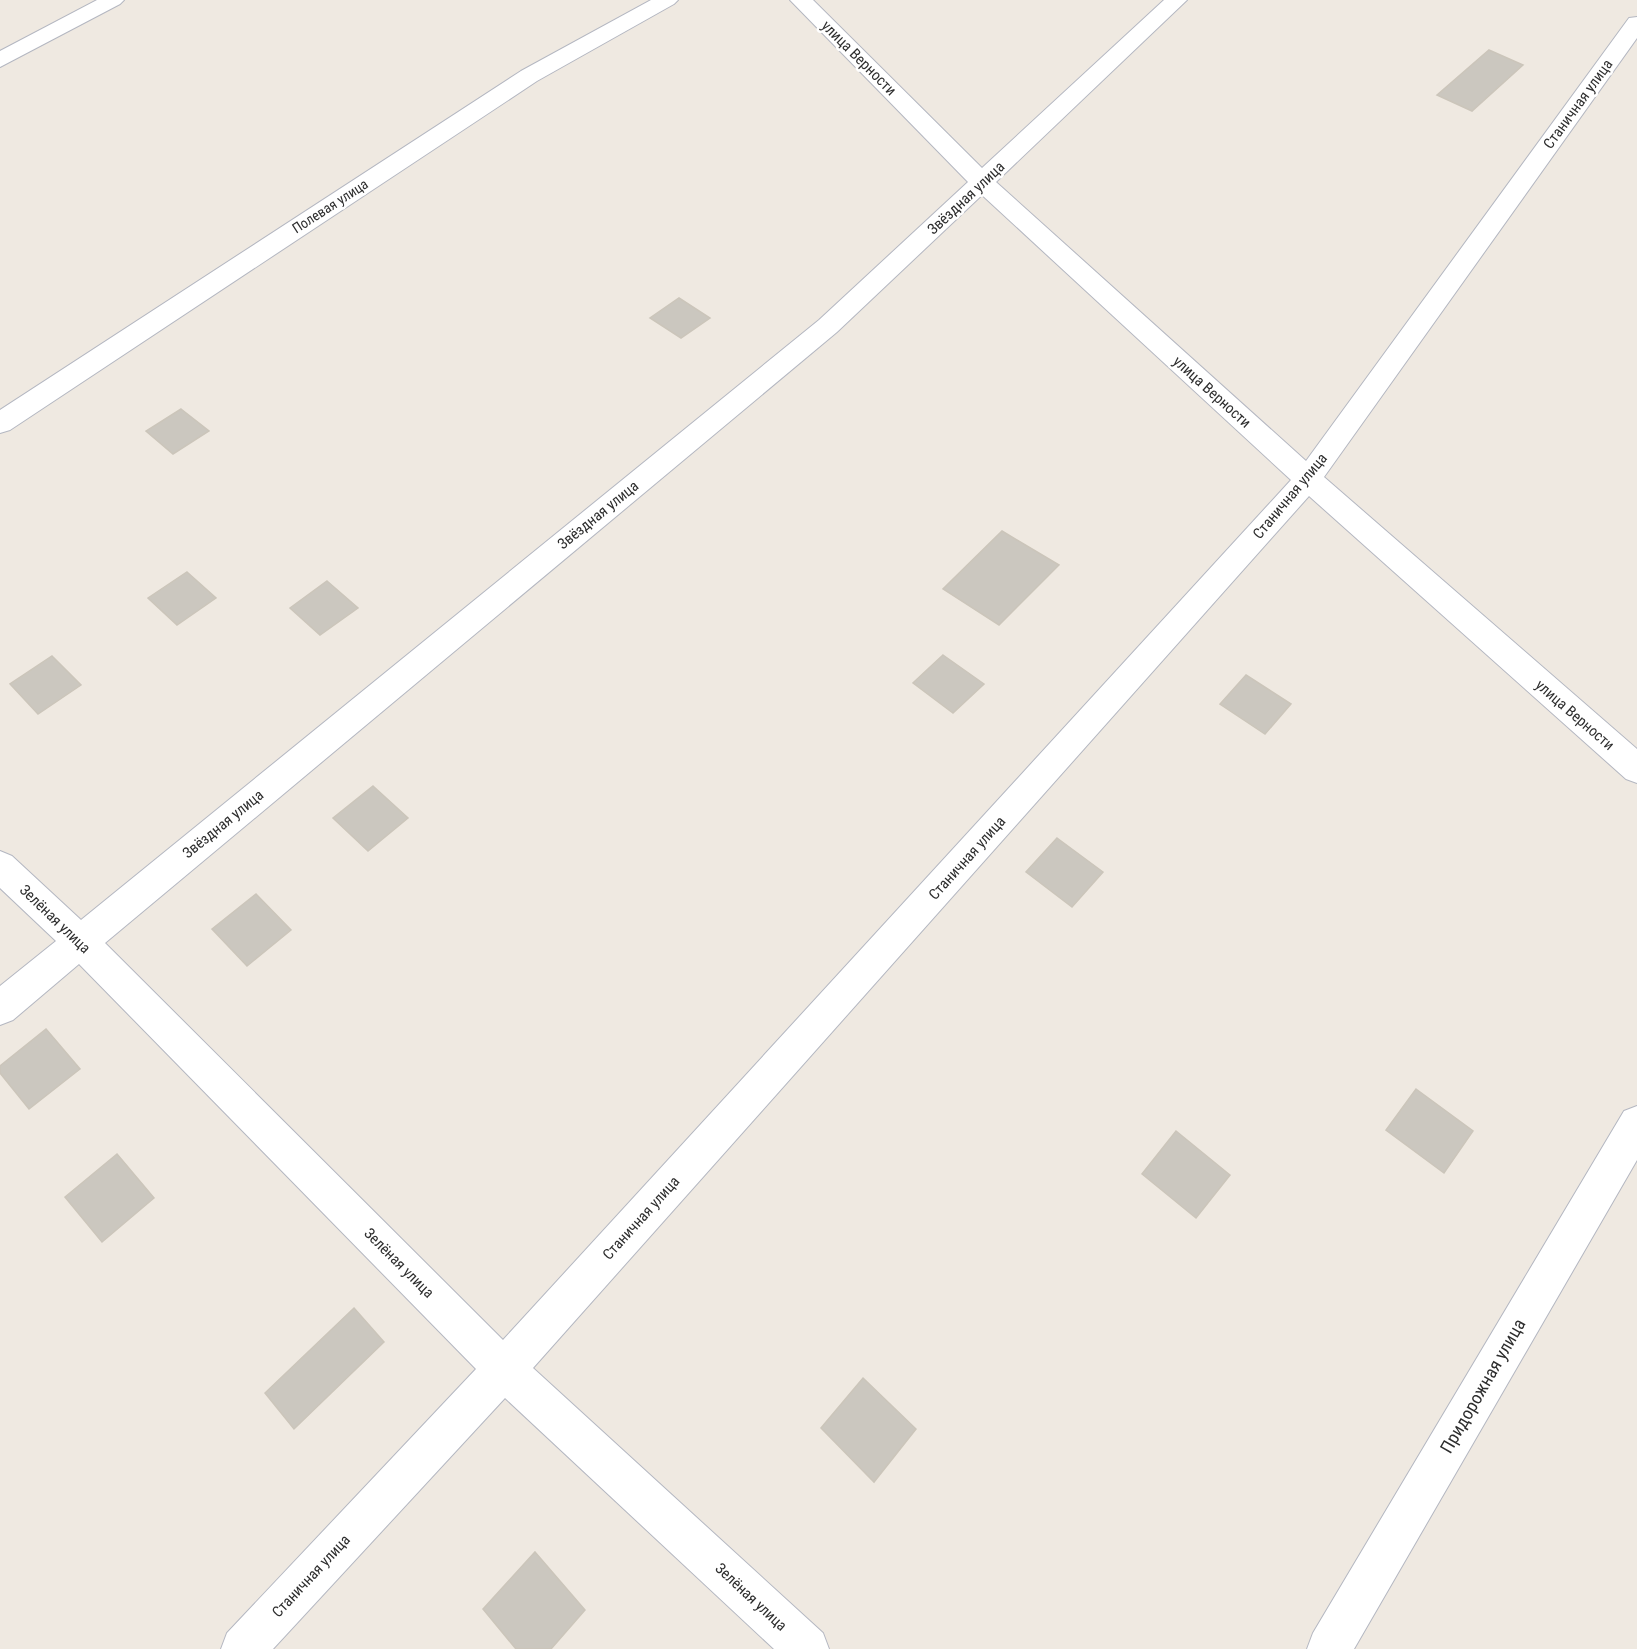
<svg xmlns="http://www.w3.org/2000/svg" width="1637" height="1649" viewBox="0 0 1637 1649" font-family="'Roboto Condensed',sans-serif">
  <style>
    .building { fill: #cbc7bf; stroke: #cbc5ba; stroke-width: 1.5 }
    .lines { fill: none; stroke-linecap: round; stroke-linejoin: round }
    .street-casing { stroke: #b4b7c1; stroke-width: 2 }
    .street { fill: #fff; fill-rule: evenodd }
    .labels { text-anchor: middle; stroke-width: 5; stroke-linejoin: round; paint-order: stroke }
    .far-street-label { font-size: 14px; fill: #2e2e2e; stroke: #fff }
    .street-label { font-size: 15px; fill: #2e2e2e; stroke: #fff }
    .near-street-label { font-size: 18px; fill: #2e2e2e; stroke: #fff }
  </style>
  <rect width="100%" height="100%" fill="#efe9e1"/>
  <path class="building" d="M 1489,50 L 1523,65 L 1472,111 L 1437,95 Z
    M 679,298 L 710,318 L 681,338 L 650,318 Z
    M 181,409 L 209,431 L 173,454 L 146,431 Z
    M 1002,531 L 1059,565 L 999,625 L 943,589 Z
    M 187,572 L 216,598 L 177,625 L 148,598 Z
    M 327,581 L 358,608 L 320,635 L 290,608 Z
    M 943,655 L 984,684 L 953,713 L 913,683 Z
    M 52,656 L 81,685 L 38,714 L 10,684 Z
    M 1246,675 L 1291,704 L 1265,734 L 1220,704 Z
    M 373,786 L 408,818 L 368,851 L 333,818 Z
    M 1057,838 L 1103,872 L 1072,907 L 1026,872 Z
    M 256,894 L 291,930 L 247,966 L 212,929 Z
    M 46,1029 L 80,1069 L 29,1109 L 0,1073 L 0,1066 Z
    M 1416,1089 L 1473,1131 L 1444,1173 L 1386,1130 Z
    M 1176,1131 L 1230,1175 L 1196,1218 L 1142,1174 Z
    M 117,1154 L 154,1198 L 102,1242 L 65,1197 Z
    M 354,1308 L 384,1342 L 294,1429 L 265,1393 Z
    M 863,1378 L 916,1429 L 874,1482 L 821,1428 Z
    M 535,1552 L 585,1610 L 551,1649 L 516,1649 L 483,1609 Z"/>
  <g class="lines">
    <g class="street-casing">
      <path id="street" d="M 97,0 L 124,0 L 120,4 L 0,67 L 0,51 Z
        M 651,0 L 678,0 L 674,4 L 537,81 L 10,430 L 0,433 L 0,410 L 521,71 Z
        M 790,0 L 813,0 L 982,168 L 1164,0 L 1187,0 L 996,182 L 1306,461 L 1629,18 L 1637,17 L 1637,38 L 1324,477 L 1637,749 L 1637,783 L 1626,779 L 1309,496 L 533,1368 L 823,1633 L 829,1649 L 774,1649 L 505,1398 L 273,1649 L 221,1649 L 227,1633 L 476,1369 L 79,964 L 13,1020 L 0,1025 L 0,986 L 56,941 L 0,888 L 0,851 L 12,856 L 81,920 L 819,320 L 968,182 ZM 982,195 L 1291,480 L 503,1340 L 105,943 L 837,332 Z
        M 1637,1106 L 1637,1160 L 1354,1649 L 1307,1649 L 1313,1633 L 1624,1111 Z"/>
    </g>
    <use href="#street" class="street"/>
  </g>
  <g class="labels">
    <g class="far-street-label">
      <text transform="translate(330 206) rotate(-33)" y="5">Полевая улица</text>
    </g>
    <g class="street-label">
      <text transform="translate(859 58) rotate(45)" y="5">улица Верности</text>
      <text transform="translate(1578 104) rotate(-54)" y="5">Станичная улица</text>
      <text transform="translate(966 198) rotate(-43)" y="5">Звёздная улица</text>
      <text transform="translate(1212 392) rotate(42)" y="5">улица Верности</text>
      <text transform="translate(1290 496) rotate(-50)" y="5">Станичная улица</text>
      <text transform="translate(598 515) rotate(-39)" y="5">Звёздная улица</text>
      <text transform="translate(1575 715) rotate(41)" y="5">улица Верности</text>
      <text transform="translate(223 824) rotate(-39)" y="5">Звёздная улица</text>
      <text transform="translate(967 858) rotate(-48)" y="5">Станичная улица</text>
      <text transform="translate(55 919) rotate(44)" y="5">Зелёная улица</text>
      <text transform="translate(641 1218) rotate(-48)" y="5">Станичная улица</text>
      <text transform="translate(399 1263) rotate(45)" y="5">Зелёная улица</text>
      <text transform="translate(311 1576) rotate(-47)" y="5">Станичная улица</text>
      <text transform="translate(751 1597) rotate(43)" y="5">Зелёная улица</text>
    </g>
    <g class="near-street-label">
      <text transform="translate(1483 1386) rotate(-60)" y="6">Придорожная улица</text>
    </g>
  </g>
</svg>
